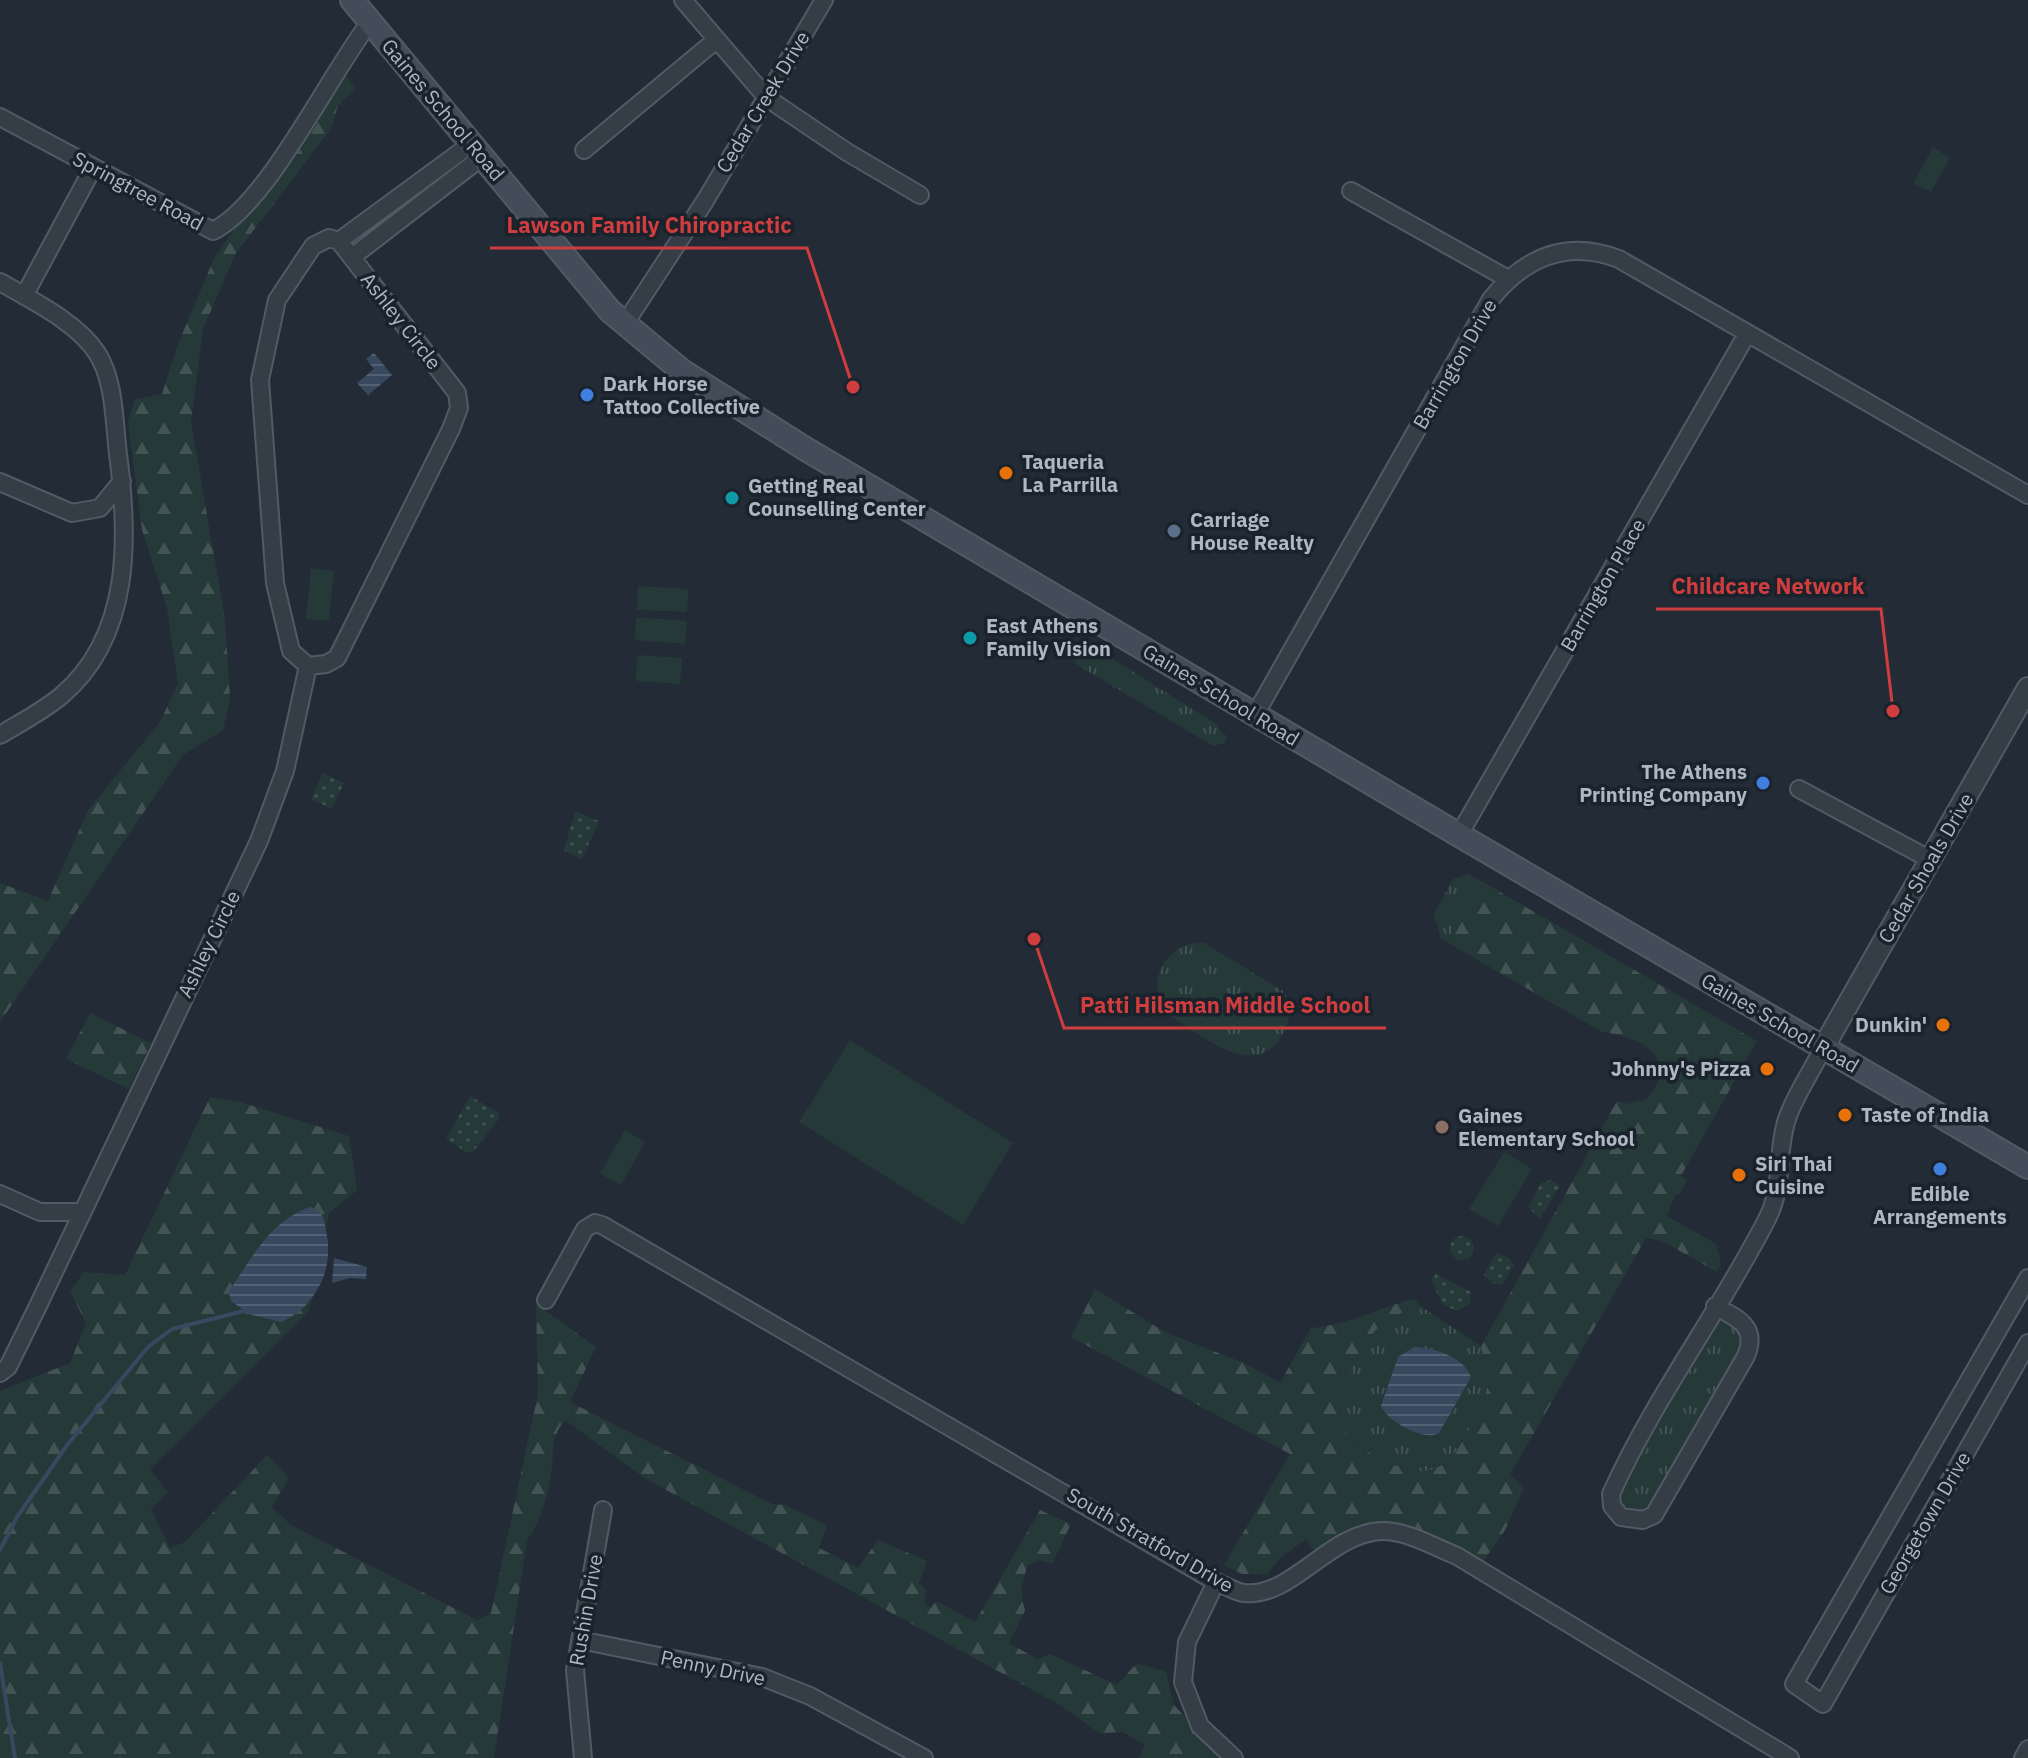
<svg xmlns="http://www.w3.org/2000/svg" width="2028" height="1758" viewBox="0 0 2028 1758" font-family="'IBM Plex Sans',sans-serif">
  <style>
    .grass { fill: url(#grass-tufts) }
    .forest { fill: url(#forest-firs) }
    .park { fill: url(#park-dots) }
    .pitch { fill: #263939 }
    .water { fill: url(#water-rules) }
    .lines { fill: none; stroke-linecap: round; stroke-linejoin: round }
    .stream { stroke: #38495f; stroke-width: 4 }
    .minor-casing { stroke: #525a64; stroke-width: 20 }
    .tertiary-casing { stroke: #525a64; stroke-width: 24 }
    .secondary-casing { stroke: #525a64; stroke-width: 26 }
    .minor { stroke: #353d47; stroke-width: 16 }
    .tertiary { stroke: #353d47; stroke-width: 20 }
    .secondary { stroke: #434c59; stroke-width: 22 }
    .shop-dot { fill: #3f7fe0; stroke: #1a222b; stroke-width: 3 }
    .food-dot { fill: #e8710a; stroke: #1a222b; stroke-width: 3 }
    .culture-dot { fill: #0f9aa8; stroke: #1a222b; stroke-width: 3 }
    .service-dot { fill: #5c6f8a; stroke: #1a222b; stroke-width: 3 }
    .education-dot { fill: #8d6e63; stroke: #1a222b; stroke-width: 3 }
    .labels { text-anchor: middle; stroke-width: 7; stroke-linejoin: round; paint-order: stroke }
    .street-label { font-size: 20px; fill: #afb7c3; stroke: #1a222b }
    .poi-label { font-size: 20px; font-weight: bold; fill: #afb7c3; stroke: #1a222b; text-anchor: start }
    .leader { fill: none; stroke: #d03d3f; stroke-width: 3 }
    .callout-dot { fill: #d03d3f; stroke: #1a222b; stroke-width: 3 }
    .callout-label { font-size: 22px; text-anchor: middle; font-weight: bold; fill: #d03d3f; stroke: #1a222b; stroke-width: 7; stroke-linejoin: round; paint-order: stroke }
  </style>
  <defs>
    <pattern id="grass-tufts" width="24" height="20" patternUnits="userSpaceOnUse" patternTransform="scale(2)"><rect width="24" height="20" fill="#263939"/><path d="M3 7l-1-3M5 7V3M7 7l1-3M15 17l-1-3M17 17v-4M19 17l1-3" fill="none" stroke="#435354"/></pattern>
    <pattern id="forest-firs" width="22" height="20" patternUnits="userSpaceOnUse" patternTransform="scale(2)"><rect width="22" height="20" fill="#263939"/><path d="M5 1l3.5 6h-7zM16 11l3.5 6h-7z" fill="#435354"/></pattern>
    <pattern id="park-dots" width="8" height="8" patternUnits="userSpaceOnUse" patternTransform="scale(2)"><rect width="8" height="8" fill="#263939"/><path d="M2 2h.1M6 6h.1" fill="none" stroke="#435354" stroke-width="1.8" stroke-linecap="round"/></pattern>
    <pattern id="water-rules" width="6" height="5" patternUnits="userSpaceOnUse" patternTransform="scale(2)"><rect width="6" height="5" fill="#38495f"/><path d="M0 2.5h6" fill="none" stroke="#526174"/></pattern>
  </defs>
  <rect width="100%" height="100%" fill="#222b36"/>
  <path class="grass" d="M 1089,644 L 1216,724 L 1223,735 L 1227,735 L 1225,743 L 1213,746 L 1076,664 L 1074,655 L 1079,647 Z
    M 1468,874 L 1488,885 C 1468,899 1452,921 1452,945 L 1441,939 L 1434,914 L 1453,879 Z
    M 1204,943 L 1283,991 C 1292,1004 1291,1018 1284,1032 C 1256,1086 1200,1033 1164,1012 C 1146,981 1166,941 1204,943 Z
    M 1423,1308 L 1481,1346 C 1483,1358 1487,1370 1487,1382 C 1488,1397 1479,1410 1473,1422 C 1449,1468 1434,1484 1383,1460 C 1328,1434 1332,1407 1358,1356 C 1373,1328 1391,1311 1423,1308 Z
    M 1723,1317 L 1742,1328 L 1746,1341 L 1650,1508 L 1638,1516 L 1618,1508 L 1615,1496 L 1715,1319 Z"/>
  <path class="forest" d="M 345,75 L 356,88 L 338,105 L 331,129 L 236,253 L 203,329 L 191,422 L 225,619 L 230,698 L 223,730 L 183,755 L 0,1022 L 0,883 L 48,901 L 88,810 L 160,722 L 178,683 L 167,608 L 142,530 L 128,422 L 135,399 L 162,394 L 178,344 L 215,256 Z
    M 1488,885 L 1757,1041 L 1681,1176 L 1687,1180 L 1680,1194 L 1675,1195 L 1667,1216 L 1716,1244 L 1721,1264 L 1717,1272 L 1662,1241 L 1646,1238 L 1510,1475 L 1524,1488 L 1505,1530 L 1480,1566 C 1412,1530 1386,1503 1315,1552 L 1306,1539 L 1279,1559 L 1267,1574 L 1242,1574 L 1224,1565 L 1290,1454 L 1071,1337 L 1095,1289 L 1165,1332 L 1244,1363 L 1280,1383 L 1311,1328 C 1346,1326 1379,1307 1414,1299 L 1423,1308 C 1391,1311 1373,1328 1358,1356 C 1332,1407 1328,1434 1383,1460 C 1434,1484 1449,1468 1473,1422 C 1479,1410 1488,1397 1487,1382 C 1487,1370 1483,1358 1481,1346 L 1617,1101 L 1626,1104 L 1646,1099 C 1684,1059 1640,1036 1602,1032 L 1452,945 C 1452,921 1468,899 1488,885 Z
    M 90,1013 L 151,1043 L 129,1089 L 66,1059 Z
    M 210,1097 L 240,1102 L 349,1136 L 357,1190 L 329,1213 L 309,1311 L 150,1469 L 168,1493 L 151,1509 L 170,1548 L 185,1542 L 267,1455 L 289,1478 L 272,1507 L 291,1525 L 477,1620 L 491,1613 L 538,1394 L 536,1304 L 596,1347 L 570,1402 L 772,1504 L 785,1505 L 827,1525 L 819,1548 L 858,1568 L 878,1540 L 927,1561 L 919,1583 L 926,1590 L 924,1603 L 931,1608 L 936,1601 L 975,1622 L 1040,1510 L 1071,1524 L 1052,1564 L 1040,1560 L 1027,1566 L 1021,1589 L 1025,1611 L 1009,1643 L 1037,1659 L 1050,1654 L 1117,1685 L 1137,1663 L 1166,1672 L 1174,1705 L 1216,1750 L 1229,1758 L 1139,1758 L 1145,1745 L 1123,1732 L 1099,1733 L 1060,1705 L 646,1479 L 565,1420 C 551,1437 554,1447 552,1467 C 549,1491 541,1521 527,1540 L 494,1758 L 0,1758 L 0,1391 L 70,1363 L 86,1323 L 70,1291 L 84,1272 L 125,1275 Z"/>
  <path class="park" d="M 323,773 L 344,783 L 332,809 L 311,799 Z
    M 575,811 L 599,821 L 582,859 L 564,851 Z
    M 470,1096 L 499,1113 L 498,1120 L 473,1152 L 466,1152 L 446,1139 Z
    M 1551,1180 L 1560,1186 L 1540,1219 L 1528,1207 L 1541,1183 Z
    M1450 1248a12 12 0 1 1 24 0a12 12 0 1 1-24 0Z
    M 1496,1253 L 1509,1258 L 1514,1265 L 1502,1285 L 1494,1284 L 1484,1275 Z
    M 1436,1274 L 1471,1292 L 1470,1303 L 1457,1311 L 1442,1304 L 1431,1279 Z"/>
  <path class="pitch" d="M 1933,147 L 1950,158 L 1931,192 L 1913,184 Z
    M 311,568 L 334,571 L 329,621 L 306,619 Z
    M 638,586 L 689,589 L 687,612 L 637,610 Z
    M 636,617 L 687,621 L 685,644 L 635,640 Z
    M 637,655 L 682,658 L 680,684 L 636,681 Z
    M 850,1040 L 1013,1143 L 963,1225 L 799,1122 Z
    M 625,1130 L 645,1142 L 621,1185 L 600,1174 Z
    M 1504,1152 L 1532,1169 L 1498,1226 L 1469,1209 Z"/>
  <path class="water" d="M 374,353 L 392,375 L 368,395 L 357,383 L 374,369 L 366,359 Z
    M 310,1207 C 323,1211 324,1219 326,1231 C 335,1268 316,1307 281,1322 L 249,1314 L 231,1301 L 229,1291 C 252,1258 270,1221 310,1207 Z
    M 334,1258 L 367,1267 L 366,1279 L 350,1278 L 332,1283 Z
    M 1414,1347 C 1433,1347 1464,1357 1471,1377 L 1439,1433 C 1424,1442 1387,1421 1381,1406 L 1398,1357 Z"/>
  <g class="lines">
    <path class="stream" d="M 0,1550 L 17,1517 L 68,1444 L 148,1347 L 172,1329 L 244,1311
      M 0,1663 L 15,1758"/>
    <g class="minor-casing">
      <path id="minor" d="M 683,0 L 767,98 L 847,152 L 920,195
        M 0,117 L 213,231 C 267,205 329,75 370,22
        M 584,150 L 716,40
        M 1351,191 L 1508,279
        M 329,238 L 339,241 L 457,393 L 459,408 L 451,429 L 337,658 L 326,664 L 308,666 L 291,651 L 275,583 L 260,380 L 277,300 L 313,246 Z
        M 339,241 L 471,144
        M 352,257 L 482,157
        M 0,282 C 31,300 77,322 97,353 C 115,381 114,422 118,454 C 129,537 132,636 61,696 C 43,711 20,723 0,735
        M 24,296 L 93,168
        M 624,325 L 705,201 L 824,0
        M 0,482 L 72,513 L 100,508 L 122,481
        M 1255,715 L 1491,299 C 1525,257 1567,239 1619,259 L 2028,495
        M 1799,789 L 1931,860
        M 1459,835 L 1747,334
        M 0,1194 L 40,1212 L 81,1212
        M 2028,1278 L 1794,1684 L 1823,1704 L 2028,1343
        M 546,1300 L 585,1229 L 595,1223 L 602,1225 L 1216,1582 C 1225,1585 1235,1592 1244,1593 C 1292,1598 1328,1534 1381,1531 C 1406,1530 1434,1547 1457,1556 L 1790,1758
        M 1715,1306 C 1739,1319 1758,1327 1746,1356 L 1654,1515 L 1643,1520 L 1621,1517 L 1612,1506 L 1611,1494 C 1654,1398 1719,1313 1767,1219 C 1784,1187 1776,1152 1787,1119 C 1795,1095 1812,1071 1823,1048
        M 0,1373 L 8,1367 L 37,1308 L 259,841 L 285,771 L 308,666
        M 1216,1582 L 1187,1642 L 1183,1682 L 1200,1726 L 1234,1758
        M 580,1640 L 762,1677 L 810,1696 L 924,1758
        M 583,1758 L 575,1670 L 603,1510
        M 2023,1758 L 2028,1749"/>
    </g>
    <g class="tertiary-casing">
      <path id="tertiary" d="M 1823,1048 L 2028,688"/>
    </g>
    <g class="secondary-casing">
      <path id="secondary" d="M 352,0 L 610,311 L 682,371 L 804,448 L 1459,835 L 2028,1167"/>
    </g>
    <use href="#minor" class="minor"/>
    <use href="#tertiary" class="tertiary"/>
    <use href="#secondary" class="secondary"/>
  </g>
  <g class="shop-dot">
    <circle cx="587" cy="395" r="8"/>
    <circle cx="1763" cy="783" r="8"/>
    <circle cx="1940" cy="1169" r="8"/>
  </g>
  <g class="food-dot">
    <circle cx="1006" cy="473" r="8"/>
    <circle cx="1943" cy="1025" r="8"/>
    <circle cx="1767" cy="1069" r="8"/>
    <circle cx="1845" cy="1115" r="8"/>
    <circle cx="1739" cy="1175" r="8"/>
  </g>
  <g class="culture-dot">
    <circle cx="732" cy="498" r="8"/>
    <circle cx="970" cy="638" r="8"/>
  </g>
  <circle class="service-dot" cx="1174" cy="531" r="8"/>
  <circle class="education-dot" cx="1442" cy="1127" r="8"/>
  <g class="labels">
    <g class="street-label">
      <text transform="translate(763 102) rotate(-59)" y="7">Cedar Creek Drive</text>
      <text transform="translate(443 110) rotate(50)" y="7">Gaines School Road</text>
      <text transform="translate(138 191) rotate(28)" y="7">Springtree Road</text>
      <text transform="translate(401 321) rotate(52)" y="7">Ashley Circle</text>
      <text transform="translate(1455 364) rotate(-60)" y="7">Barrington Drive</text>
      <text transform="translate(1603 585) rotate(-60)" y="7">Barrington Place</text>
      <text transform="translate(1221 695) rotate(31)" y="7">Gaines School Road</text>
      <text transform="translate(1926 868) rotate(-60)" y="7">Cedar Shoals Drive</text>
      <text transform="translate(209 944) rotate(-64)" y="7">Ashley Circle</text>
      <text transform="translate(1780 1023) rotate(30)" y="7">Gaines School Road</text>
      <text transform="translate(1925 1523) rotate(-60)" y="7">Georgetown Drive</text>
      <text transform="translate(1150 1540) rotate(30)" y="7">South Stratford Drive</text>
      <text transform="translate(586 1610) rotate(-80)" y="7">Rushin Drive</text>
      <text transform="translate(713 1668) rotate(12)" y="7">Penny Drive</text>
    </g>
    <g class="poi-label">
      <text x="603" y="391">Dark Horse<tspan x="603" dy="23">Tattoo Collective</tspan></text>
      <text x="1022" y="469">Taqueria<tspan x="1022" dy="23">La Parrilla</tspan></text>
      <text x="748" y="493">Getting Real<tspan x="748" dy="23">Counselling Center</tspan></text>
      <text x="1190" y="527">Carriage<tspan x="1190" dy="23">House Realty</tspan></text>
      <text x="986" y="633">East Athens<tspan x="986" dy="23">Family Vision</tspan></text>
      <text x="1747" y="779" text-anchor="end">The Athens<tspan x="1747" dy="23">Printing Company</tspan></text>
      <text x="1927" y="1032" text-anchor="end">Dunkin'</text>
      <text x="1751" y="1076" text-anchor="end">Johnny's Pizza</text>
      <text x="1861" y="1122">Taste of India</text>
      <text x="1458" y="1123">Gaines<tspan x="1458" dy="23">Elementary School</tspan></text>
      <text x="1755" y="1171">Siri Thai<tspan x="1755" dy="23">Cuisine</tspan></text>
      <text x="1940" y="1201" text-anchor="middle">Edible<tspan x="1940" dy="23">Arrangements</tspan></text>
    </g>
  </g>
  <path class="leader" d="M853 387L807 248H490M1893 711L1881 609H1656M1034 939L1064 1028H1386"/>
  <g class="callout-dot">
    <circle cx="853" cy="387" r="8"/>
    <circle cx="1893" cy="711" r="8"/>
    <circle cx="1034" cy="939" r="8"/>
  </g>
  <g class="callout-label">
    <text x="649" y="233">Lawson Family Chiropractic</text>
    <text x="1768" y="594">Childcare Network</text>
    <text x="1225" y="1013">Patti Hilsman Middle School</text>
  </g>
</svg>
